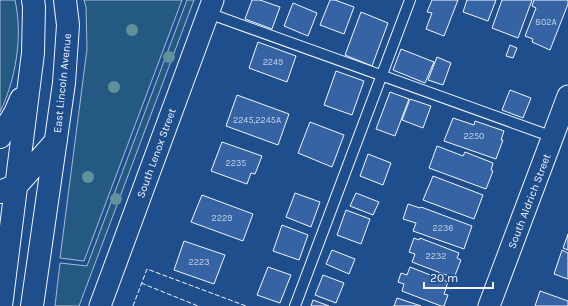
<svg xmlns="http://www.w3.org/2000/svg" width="568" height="306" viewBox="0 0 568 306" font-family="Karla,sans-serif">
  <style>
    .green { fill: #245a82; stroke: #a8bbd7 }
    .building { fill: #3563a3; stroke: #f2f6ff }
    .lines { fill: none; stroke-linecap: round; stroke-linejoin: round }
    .service-casing { stroke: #f2f6ff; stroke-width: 12 }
    .minor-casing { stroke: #f2f6ff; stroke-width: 23 }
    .secondary-casing { stroke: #f2f6ff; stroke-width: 24 }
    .service { stroke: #1f4e8c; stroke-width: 10 }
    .minor { stroke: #1f4e8c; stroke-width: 21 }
    .secondary { stroke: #1f4e8c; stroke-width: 22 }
    .fence { stroke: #f2f6ff; stroke-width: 1; stroke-dasharray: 5 2; stroke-linecap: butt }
    .tree { fill: #61919a }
    .labels { text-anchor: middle; stroke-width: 3; stroke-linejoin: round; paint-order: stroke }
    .number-label { font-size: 9px; fill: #c3d1e8 }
    .street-label { font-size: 11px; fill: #f2f6ff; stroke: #1f4e8c }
  </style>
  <rect width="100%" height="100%" fill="#1f4e8c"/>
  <path class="green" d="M 0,0 L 15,0 C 23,36 16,79 0,112 Z
    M 84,0 L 182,0 L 84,261 L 60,258 L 87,49 L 86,7 Z
    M 187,0 L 194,0 L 79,306 L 55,306 L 60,263 L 87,266 Z"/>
  <path class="building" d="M 252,0 L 260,0 L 280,7 L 272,29 L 245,19 Z
    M 330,0 L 335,0 L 354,7 L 344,34 L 320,25 Z
    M 432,0 L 458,0 L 444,36 L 426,29 L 432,13 L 427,12 Z
    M 467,0 L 496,0 L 488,21 L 463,12 Z
    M 502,0 L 532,0 L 518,38 L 492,28 Z
    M 534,0 L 568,0 L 568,4 L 550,50 L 532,42 L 533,39 L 525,36 L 536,8 L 532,6 Z
    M 293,3 L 317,13 L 308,36 L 284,26 Z
    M 361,12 L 388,23 L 372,66 L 345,55 Z
    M 258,42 L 296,56 L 287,82 L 249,68 Z
    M 510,45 L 517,48 L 513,58 L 506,56 Z
    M 401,49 L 434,62 L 425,83 L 393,70 Z
    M 437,57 L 451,63 L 443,85 L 428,80 Z
    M 336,71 L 364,81 L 352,115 L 324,105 Z
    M 510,90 L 531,98 L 523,118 L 502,110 Z
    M 390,92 L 409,99 L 395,136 L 376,129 Z
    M 237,95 L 289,114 L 278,145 L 226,126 Z
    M 410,99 L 431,106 L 423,128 L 402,120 Z
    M 453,118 L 474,125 L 475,121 L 504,131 L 501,140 L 503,140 L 496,159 L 444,141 Z
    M 310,122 L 344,135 L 332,167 L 298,153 Z
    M 222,142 L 262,156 L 255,174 L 251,173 L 247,184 L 211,171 Z
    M 437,146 L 463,156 L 465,152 L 493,163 L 491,170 L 493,171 L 486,189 L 429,168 Z
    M 368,154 L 391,163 L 383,185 L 360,176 Z
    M 433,176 L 483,195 L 474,219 L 423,200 Z
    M 295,193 L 320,202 L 311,227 L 286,217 Z
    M 356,193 L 379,202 L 373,215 L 350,206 Z
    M 202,195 L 253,214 L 243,241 L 191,222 Z
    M 408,204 L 420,208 L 421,207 L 472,226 L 464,249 L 413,231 L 416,223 L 403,219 Z
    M 346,210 L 370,219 L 361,244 L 337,235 Z
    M 282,225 L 308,235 L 299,260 L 273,251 Z
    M 568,234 L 568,250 L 563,248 Z
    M 414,238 L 419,240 L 420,238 L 459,253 L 457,258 L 461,260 L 454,278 L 412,262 L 415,254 L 409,252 Z
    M 184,241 L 225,255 L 214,284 L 174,270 Z
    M 332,250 L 355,259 L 349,274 L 326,264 Z
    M 562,250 L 568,253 L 568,279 L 554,274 Z
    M 268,267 L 291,275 L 280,303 L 257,295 Z
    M 410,267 L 448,282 L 444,294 L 448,295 L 444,306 L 441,306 L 402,291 L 404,284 L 398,282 L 401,273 L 407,275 Z
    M 323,275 L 344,283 L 336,303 L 315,295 Z
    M 540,291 L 568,301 L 568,306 L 535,306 Z
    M 397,298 L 421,306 L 394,306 Z
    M 313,300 L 329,306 L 311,306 Z"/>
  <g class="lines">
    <g class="service-casing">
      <path id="service" d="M 208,13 L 553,137
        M 295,306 L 410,0"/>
    </g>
    <g class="minor-casing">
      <path id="minor" d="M 100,306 L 213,0
        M 489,306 L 568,96"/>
    </g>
    <g class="secondary-casing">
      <path id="secondary" d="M 0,137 L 15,113 L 21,99
        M 0,192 L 17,185 L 56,141
        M 1,306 L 33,53 L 34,7 L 33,0
        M 32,306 L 64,83 L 68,25 L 65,0"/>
    </g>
    <use href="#service" class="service"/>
    <use href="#minor" class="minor"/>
    <use href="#secondary" class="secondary"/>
    <path class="fence" d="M 141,283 L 198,306
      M 133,306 L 147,269 L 246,306"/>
  </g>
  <g class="tree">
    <circle cx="132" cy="30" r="6"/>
    <circle cx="169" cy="57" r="6"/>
    <circle cx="114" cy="87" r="6"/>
    <circle cx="88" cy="177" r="6"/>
    <circle cx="116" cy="199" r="6"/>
  </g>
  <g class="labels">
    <g class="number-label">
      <text x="546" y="25">802A</text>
      <text x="273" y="65">2249</text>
      <text x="257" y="123">2245,2245A</text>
      <text x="474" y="139">2250</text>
      <text x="236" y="166">2235</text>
      <text x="222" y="221">2229</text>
      <text x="443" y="231">2236</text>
      <text x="436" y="259">2232</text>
      <text x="199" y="265">2223</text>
    </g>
    <g class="street-label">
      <text transform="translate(62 83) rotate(-84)" y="4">East Lincoln Avenue</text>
      <text transform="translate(156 153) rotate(-70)" y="4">South Lenox Street</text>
      <text transform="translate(529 201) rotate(-69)" y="4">South Aldrich Street</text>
    </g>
  </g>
  <path d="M424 282v6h69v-6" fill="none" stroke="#f2f6ff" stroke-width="2"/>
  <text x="430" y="282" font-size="12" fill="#f2f6ff" stroke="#1f4e8c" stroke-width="3" paint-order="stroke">20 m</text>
</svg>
